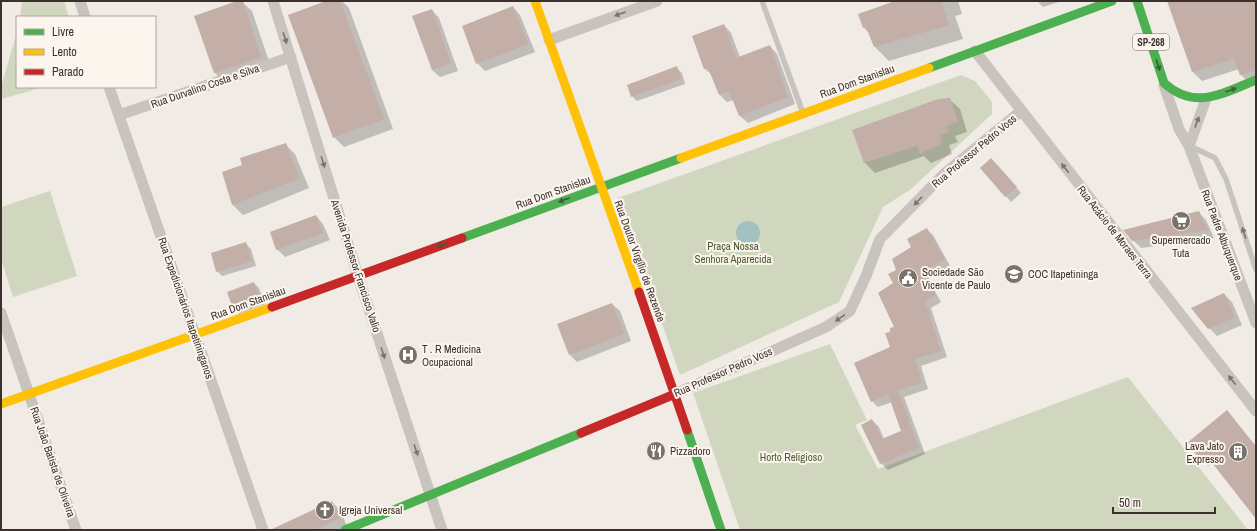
<svg xmlns="http://www.w3.org/2000/svg" width="1257" height="531" viewBox="0 0 1257 531" font-family="'Archivo Narrow',sans-serif">
  <style>
    .green { fill: #d1d6bf }
    .water { fill: #a1c2c1 }
    .shadow { fill: #0003 }
    .building { fill: #c3afa7 }
    .lines { fill: none; stroke-linecap: round; stroke-linejoin: round }
    .lane { stroke: #c9c3be; stroke-width: 5.5 }
    .street { stroke: #c9c3be; stroke-width: 11 }
    .fast { stroke: #4caf50; stroke-width: 9 }
    .slow { stroke: #ffc107; stroke-width: 9 }
    .jam { stroke: #c62828; stroke-width: 9 }
    .oneway { fill: #7b726d }
    .oneway2 { fill: #415c38 }
    .labels { text-anchor: middle; stroke-width: 4; stroke-linejoin: round; paint-order: stroke }
    .shield { fill: #fbf5ee; stroke: #756b66; stroke-width: 1 }
    .shield-label { font-size: 10px; font-weight: bold; fill: #3b302b }
    .street-label { font-size: 11px; fill: #3b302b; stroke: #fbf5ee }
    .poi-label { font-size: 11px; fill: #3b302b; stroke: #fbf5ee; text-anchor: start }
    .park-label { font-size: 11px; fill: #4a5a2e; stroke: #fbf5ee }
  </style>
  <rect width="100%" height="100%" fill="#f0ebe5"/>
  <path class="green" d="M 22,1 L 64,1 L 69,17 L 20,17 Z
    M 17,32 L 17,87 L 44,87 L 1,99 L 1,87 Z
    M 961,75 L 975,81 L 992,102 L 992,114 L 910,190 L 883,207 L 839,302 L 680,375 L 618,198 Z
    M 50,191 L 77,276 L 13,297 L 1,259 L 1,207 Z
    M 830,344 L 867,420 L 855,425 L 878,469 L 1128,377 L 1248,530 L 740,530 L 693,393 Z"/>
  <path class="water" d="M736 233a12 12 0 1 1 24 0a12 12 0 1 1-24 0Z"/>
  <path class="shadow" d="M 241,1 L 252,11 L 271,67 L 225,83 L 215,73 Z
    M 329,1 L 342,1 L 349,8 L 393,129 L 344,147 L 334,137 Z
    M 901,1 L 958,1 L 962,14 L 955,16 L 963,39 L 889,61 L 875,47 L 870,34 L 864,28 Z
    M 1037,1 L 1062,1 L 1043,7 Z
    M 1169,1 L 1256,1 L 1256,82 L 1251,84 L 1241,75 L 1239,69 L 1202,81 L 1193,72 Z
    M 513,7 L 520,15 L 535,52 L 485,71 L 477,63 Z
    M 432,10 L 439,18 L 458,71 L 440,77 L 432,70 Z
    M 724,25 L 731,33 L 740,57 L 770,46 L 777,54 L 795,104 L 748,123 L 740,116 L 734,100 L 727,102 L 720,95 L 713,76 L 705,69 Z
    M 677,68 L 682,73 L 685,84 L 637,101 L 632,96 Z
    M 949,99 L 960,109 L 967,132 L 955,136 L 958,142 L 949,145 L 952,154 L 931,163 L 924,156 L 875,173 L 865,163 L 854,131 Z
    M 285,144 L 295,154 L 309,188 L 243,215 L 233,205 L 243,166 Z
    M 996,164 L 1021,193 L 1011,202 L 981,168 Z
    M 1198,212 L 1206,220 L 1214,238 L 1141,248 L 1133,240 Z
    M 316,216 L 323,224 L 330,240 L 285,257 L 277,249 Z
    M 926,229 L 933,235 L 950,266 L 928,279 L 941,302 L 931,308 L 947,357 L 921,366 L 928,389 L 904,397 L 925,454 L 888,470 L 881,463 L 872,420 L 879,427 L 884,439 L 902,431 L 892,402 L 878,407 L 872,401 L 891,348 L 891,332 L 896,327 L 895,283 L 898,270 Z
    M 246,244 L 251,249 L 256,266 L 222,276 L 217,271 Z
    M 254,283 L 259,288 L 265,304 L 239,314 L 234,309 Z
    M 1224,294 L 1232,302 L 1242,325 L 1217,336 L 1209,328 Z
    M 612,304 L 620,311 L 631,341 L 577,362 L 570,355 L 558,325 Z
    M 1227,411 L 1256,446 L 1256,517 L 1213,462 L 1208,466 L 1188,443 Z
    M 332,502 L 340,510 L 347,526 L 338,530 L 285,530 Z"/>
  <path class="building" d="M 237,1 L 243,1 L 261,57 L 214,73 L 194,16 Z
    M 326,1 L 340,1 L 384,119 L 333,138 L 288,15 Z
    M 895,1 L 941,1 L 949,25 L 874,47 L 866,27 L 863,28 L 858,14 Z
    M 1167,1 L 1256,1 L 1256,70 L 1240,75 L 1234,59 L 1192,72 Z
    M 513,6 L 528,44 L 476,64 L 462,26 Z
    M 432,9 L 451,63 L 432,70 L 412,16 Z
    M 724,24 L 736,58 L 770,45 L 788,97 L 739,116 L 729,91 L 719,95 L 708,68 L 704,69 L 692,36 Z
    M 677,66 L 681,79 L 631,97 L 627,85 Z
    M 950,98 L 958,122 L 946,126 L 949,132 L 940,135 L 942,143 L 920,154 L 917,146 L 864,163 L 852,130 L 938,99 Z
    M 286,143 L 300,178 L 232,205 L 222,172 L 242,165 L 240,158 Z
    M 991,158 L 1017,187 L 1005,197 L 980,168 Z
    M 1199,211 L 1208,230 L 1132,241 L 1123,230 Z
    M 316,215 L 323,233 L 276,250 L 270,232 Z
    M 927,228 L 945,259 L 922,272 L 936,295 L 925,301 L 941,351 L 915,359 L 922,383 L 898,390 L 919,448 L 880,464 L 861,425 L 872,419 L 882,439 L 901,431 L 888,394 L 871,402 L 854,363 L 890,347 L 885,333 L 890,332 L 890,328 L 894,327 L 878,293 L 893,283 L 888,274 L 896,270 L 892,259 L 911,247 L 907,239 Z
    M 246,242 L 252,261 L 216,272 L 211,253 Z
    M 254,282 L 260,299 L 233,309 L 227,292 Z
    M 1224,293 L 1235,317 L 1208,329 L 1191,308 Z
    M 612,303 L 624,334 L 569,355 L 557,324 Z
    M 1227,410 L 1256,447 L 1256,519 L 1206,455 L 1200,459 L 1187,443 Z
    M 332,501 L 340,518 L 314,530 L 270,530 Z"/>
  <g class="lines">
    <path class="lane" d="M 762,1 L 803,113
      M 1190,146 L 1215,158 L 1226,179 L 1256,270"/>
    <path class="street" d="M 80,1 L 85,17
      M 273,1 L 358,276 L 442,530
      M 549,40 L 657,1
      M 975,51 L 1256,411
      M 1164,85 L 1179,129 L 1189,146 L 1256,323
      M 109,87 L 263,530
      M 119,115 L 291,57
      M 1189,146 L 1206,99
      M 1,313 L 76,530
      M 675,394 L 826,327 L 850,311 L 866,276 L 880,239 L 944,174 L 1021,111"/>
    <path class="fast" d="M 1137,1 L 1164,83 C 1195,111 1223,93 1256,80
      M 929,68 L 1112,1
      M 462,238 L 681,158
      M 687,430 L 721,530
      M 345,530 L 581,433"/>
    <path class="slow" d="M 535,1 L 639,292
      M 681,158 L 929,68
      M 1,404 L 272,307"/>
    <path class="jam" d="M 639,292 L 687,430
      M 272,307 L 462,238
      M 581,433 L 675,394"/>
  </g>
  <defs><path id="oneway-solid" d="M-6-.8H1V-3.2L6.5 0L1 3.2V.8H-6Z"/></defs>
  <g class="oneway">
    <use href="#oneway-solid" transform="translate(620 14) rotate(160)"/>
    <use href="#oneway-solid" transform="translate(285 38) rotate(72)"/>
    <use href="#oneway-solid" transform="translate(1197 122) rotate(-70)"/>
    <use href="#oneway-solid" transform="translate(323 162) rotate(73)"/>
    <use href="#oneway-solid" transform="translate(1065 168) rotate(-128)"/>
    <use href="#oneway-solid" transform="translate(918 201) rotate(134)"/>
    <use href="#oneway-solid" transform="translate(1244 233) rotate(-108)"/>
    <use href="#oneway-solid" transform="translate(840 318) rotate(146)"/>
    <use href="#oneway-solid" transform="translate(383 353) rotate(72)"/>
    <use href="#oneway-solid" transform="translate(1232 380) rotate(-128)"/>
    <use href="#oneway-solid" transform="translate(416 450) rotate(71)"/>
  </g>
  <g class="oneway2">
    <use href="#oneway-solid" transform="translate(1158 65) rotate(72)"/>
    <use href="#oneway-solid" transform="translate(1231 90) rotate(-20)"/>
    <use href="#oneway-solid" transform="translate(564 200) rotate(160)"/>
    <use href="#oneway-solid" transform="translate(442 245) rotate(160)"/>
  </g>
  <defs>
    <g id="supermarket-disc" transform="scale(1)"><circle r="9.5" fill="#7a716c" stroke="#fbf5ee"/><path d="M-6-5.5h2.5l.6 2H6L4.5 2H-2.5L-4.4-4H-6ZM-1.5 3.2a1.3 1.3 0 1 0 .1 0ZM3 3.2a1.3 1.3 0 1 0 .1 0Z" fill="#fff"/></g>
    <g id="school-disc" transform="scale(1)"><circle r="9.5" fill="#7a716c" stroke="#fbf5ee"/><path d="M0-5L7-2L0 1L-7-2ZM-4 1L0 2.5L4 1V4Q0 6-4 4Z" fill="#fff"/></g>
    <g id="civic-disc" transform="scale(1)"><circle r="9.5" fill="#7a716c" stroke="#fbf5ee"/><path d="M-.6-6.5H3V-4.5H.6V-3L4-1V1h2V6H-6V1h2V-1L-.6-3ZM-1.2 2.5V6h2.4V2.5Z" fill="#fff"/></g>
    <g id="hospital-disc" transform="scale(1)"><circle r="9.5" fill="#7a716c" stroke="#fbf5ee"/><path d="M-5-5h3v3.5h4V-5h3V5h-3V1.5h-4V5h-3Z" fill="#fff"/></g>
    <g id="restaurant-disc" transform="scale(1)"><circle r="9.5" fill="#7a716c" stroke="#fbf5ee"/><path d="M-5-6h1v4h1v-4h1v4h1v-4h1v5L-1.5 .5V6h-2V.5L-5-1ZM5-6V6H3V1.5H1.5Q1.5-4 5-6Z" fill="#fff"/></g>
    <g id="building-disc" transform="scale(1)"><circle r="9.5" fill="#7a716c" stroke="#fbf5ee"/><path d="M-4-6H4V6H1V3H-1V6H-4ZM-2.5-4.3h1.7v1.8h-1.7ZM.8-4.3h1.7v1.8H.8ZM-2.5-1h1.7V.8h-1.7ZM.8-1h1.7V.8H.8Z" fill="#fff"/></g>
    <g id="church-disc" transform="scale(1)"><circle r="9.5" fill="#7a716c" stroke="#fbf5ee"/><path d="M-1.2-6h2.4v3.5h3.3v2.4h-3.3V6h-2.4V-.1h-3.3v-2.4h3.3Z" fill="#fff"/></g>
  </defs>
  <g fill-rule="evenodd">
    <use href="#supermarket-disc" x="1181" y="221"/>
    <use href="#school-disc" x="1014" y="274"/>
    <use href="#civic-disc" x="908" y="278"/>
    <use href="#hospital-disc" x="408" y="355"/>
    <use href="#restaurant-disc" x="656" y="451"/>
    <use href="#building-disc" x="1238" y="452"/>
    <use href="#church-disc" x="325" y="510"/>
  </g>
  <g class="labels">
    <rect class="shield" x="1133" y="34" width="36" height="16" rx="3"/>
    <g class="shield-label">
      <text x="1151" y="46">SP-268</text>
    </g>
    <g class="street-label">
      <text transform="translate(857 81) rotate(-20)" y="4">Rua Dom Stanislau</text>
      <text transform="translate(205 86) rotate(-19)" y="4">Rua Durvalino Costa e Silva</text>
      <text transform="translate(974 151) rotate(-40)" y="4">Rua Professor Pedro Voss</text>
      <text transform="translate(553 192) rotate(-20)" y="4">Rua Dom Stanislau</text>
      <text transform="translate(1115 232) rotate(52)" y="4">Rua Acácio de Moraes Terra</text>
      <text transform="translate(1222 235) rotate(69)" y="4">Rua Padre Albuquerque</text>
      <text transform="translate(640 261) rotate(70)" y="4">Rua Doutor Virgílio de Rezende</text>
      <text transform="translate(356 266) rotate(72)" y="4">Avenida Professor Francisco Valio</text>
      <text transform="translate(248 303) rotate(-20)" y="4">Rua Dom Stanislau</text>
      <text transform="translate(186 308) rotate(71)" y="4">Rua Expedicionários Itapetininganos</text>
      <text transform="translate(723 372) rotate(-24)" y="4">Rua Professor Pedro Voss</text>
      <text transform="translate(53 462) rotate(71)" y="4">Rua João Batista de Oliveira</text>
    </g>
    <g class="poi-label">
      <text x="1181" y="244" text-anchor="middle">Supermercado<tspan x="1181" dy="13">Tuta</tspan></text>
      <text x="922" y="276">Sociedade São<tspan x="922" dy="13">Vicente de Paulo</tspan></text>
      <text x="1028" y="278">COC Itapetininga</text>
      <text x="422" y="353">T . R Medicina<tspan x="422" dy="13">Ocupacional</tspan></text>
      <text x="1224" y="450" text-anchor="end">Lava Jato<tspan x="1224" dy="13">Expresso</tspan></text>
      <text x="670" y="455">Pizzadoro</text>
      <text x="339" y="514">Igreja Universal</text>
    </g>
    <g class="park-label">
      <text x="733" y="250">Praça Nossa<tspan x="733" dy="13">Senhora Aparecida</tspan></text>
      <text x="791" y="461">Horto Religioso</text>
    </g>
  </g>
  <rect width="1257" height="531" fill="none" stroke="#3b302b" stroke-width="4"/>
  <rect x="16" y="16" width="140" height="72" fill="#fbf5ee" stroke="#aea6a0"/>
  <rect x="24" y="29" width="20" height="6" fill="#4caf50" stroke="#aea6a0"/>
  <text x="52" y="36" font-size="12" fill="#3b302b">Livre</text>
  <rect x="24" y="49" width="20" height="6" fill="#ffc107" stroke="#aea6a0"/>
  <text x="52" y="56" font-size="12" fill="#3b302b">Lento</text>
  <rect x="24" y="69" width="20" height="6" fill="#c62828" stroke="#aea6a0"/>
  <text x="52" y="76" font-size="12" fill="#3b302b">Parado</text>
  <path d="M1113 507v6h102v-6" fill="none" stroke="#3b302b" stroke-width="2"/>
  <text x="1119" y="507" font-size="12" fill="#3b302b" stroke="#fbf5ee" stroke-width="3" paint-order="stroke">50 m</text>
</svg>
